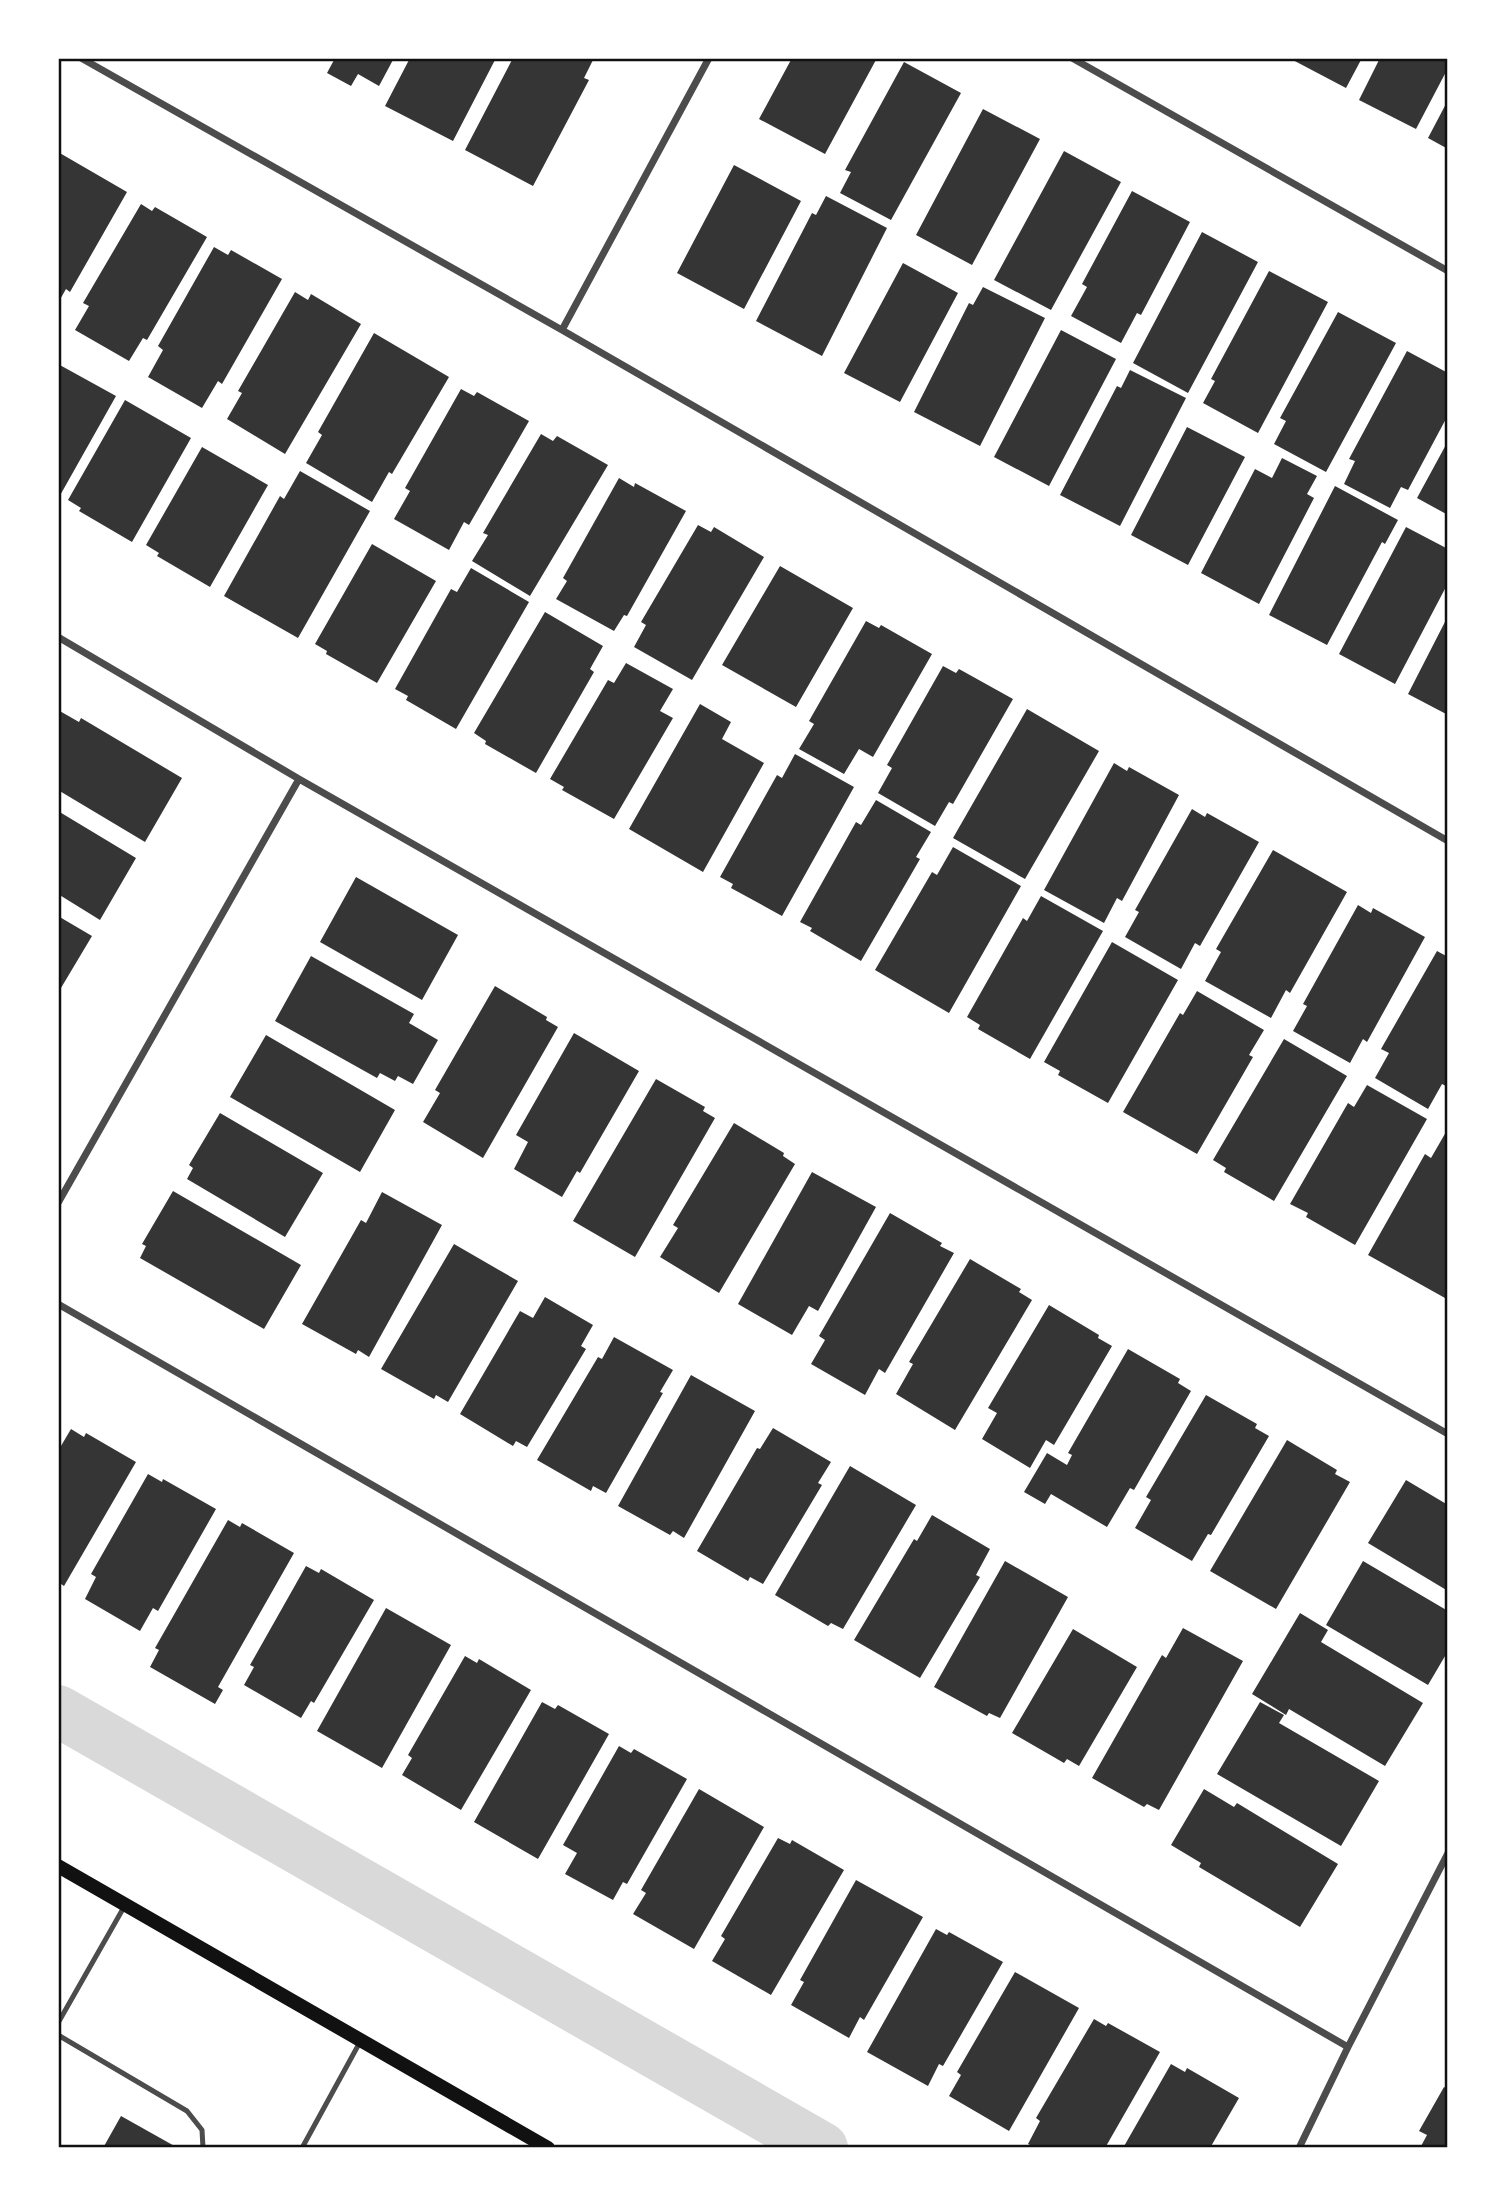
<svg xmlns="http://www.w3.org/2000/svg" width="1506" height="2206" viewBox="0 0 1506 2206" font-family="'Asap Condensed',sans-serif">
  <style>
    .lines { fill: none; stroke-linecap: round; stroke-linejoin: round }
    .canal { stroke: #d9d9d9; stroke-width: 52 }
    .building { fill: #353535 }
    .service { stroke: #4c4c4c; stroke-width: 5 }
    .minor { stroke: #4c4c4c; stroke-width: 7 }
    .secondary { stroke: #111; stroke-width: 14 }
    .neatline { fill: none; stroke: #111; stroke-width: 2.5 }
  </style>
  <rect width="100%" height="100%" fill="#fff"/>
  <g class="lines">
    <path class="canal" d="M 58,1711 L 822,2148"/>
  </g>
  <path class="building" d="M 330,58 L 394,58 L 379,86 L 358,74 L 351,86 L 327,73 L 334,60 Z
    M 410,58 L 496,58 L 453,141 L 385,106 Z
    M 513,58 L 594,58 L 584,78 L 589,80 L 533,186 L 465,150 Z
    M 792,58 L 877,58 L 825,154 L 759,119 Z
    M 1289,58 L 1362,58 L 1346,88 Z
    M 1380,58 L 1448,58 L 1448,68 L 1416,129 L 1359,100 Z
    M 904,62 L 961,93 L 891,220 L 840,193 L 851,172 L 845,170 Z
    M 1448,100 L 1448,149 L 1428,138 Z
    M 983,109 L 1040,139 L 972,265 L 916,235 Z
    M 1064,151 L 1121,182 L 1051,310 L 994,280 Z
    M 58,152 L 127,192 L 70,292 L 66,289 L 58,303 Z
    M 734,165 L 801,201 L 744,309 L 677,273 Z
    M 1132,191 L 1190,222 L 1141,315 L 1137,313 L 1121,343 L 1071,316 L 1087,287 L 1082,284 Z
    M 826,196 L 887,228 L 822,356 L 756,321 L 812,213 L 816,215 Z
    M 141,204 L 152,211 L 155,207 L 207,237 L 147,340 L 143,338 L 129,361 L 75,330 L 89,306 L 83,303 Z
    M 1202,232 L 1258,262 L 1188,393 L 1133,363 Z
    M 214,247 L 228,255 L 231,250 L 282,279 L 222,384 L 218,381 L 202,408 L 148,377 L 163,350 L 158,346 Z
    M 903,263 L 958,293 L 900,402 L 844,373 Z
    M 1269,271 L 1328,302 L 1258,433 L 1203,403 L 1215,381 L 1211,379 Z
    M 983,287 L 1045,318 L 980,446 L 914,412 L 969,303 L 973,305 Z
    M 295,292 L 308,300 L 311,294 L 361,324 L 285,454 L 227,419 L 242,393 L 238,391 Z
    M 1338,312 L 1396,343 L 1326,472 L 1274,444 L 1286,421 L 1280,418 Z
    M 1061,330 L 1116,359 L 1049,486 L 994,457 Z
    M 374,333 L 449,377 L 392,474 L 389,472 L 372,502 L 306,463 L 322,435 L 318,432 Z
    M 1407,351 L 1448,373 L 1448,415 L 1408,490 L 1401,487 L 1390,508 L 1344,484 L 1355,461 L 1349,459 Z
    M 58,364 L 116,396 L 58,499 Z
    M 1130,370 L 1186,398 L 1120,526 L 1060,495 L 1117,386 L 1121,388 Z
    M 461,389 L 474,396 L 477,392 L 529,421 L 469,525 L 464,522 L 449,550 L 394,519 L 410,491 L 405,488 Z
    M 125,400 L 191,438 L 132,542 L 79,511 L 81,508 L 68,500 Z
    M 1187,427 L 1245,457 L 1188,565 L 1131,535 Z
    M 541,434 L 553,441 L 557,436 L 608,465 L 530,596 L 472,561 L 488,535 L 483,533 Z
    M 1448,441 L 1448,515 L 1417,498 Z
    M 202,447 L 268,485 L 210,587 L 157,556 L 159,553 L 146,545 Z
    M 1282,458 L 1317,476 L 1307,494 L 1314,498 L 1259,604 L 1201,573 L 1255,469 L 1272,478 Z
    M 300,471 L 370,511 L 298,638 L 224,596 L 280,496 L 284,499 Z
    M 619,478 L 634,487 L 635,483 L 686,511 L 627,616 L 624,615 L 614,631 L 556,599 L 567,581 L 563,578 Z
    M 1335,486 L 1398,520 L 1385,544 L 1382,542 L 1327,645 L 1269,615 Z
    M 698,525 L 711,532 L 714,527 L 764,557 L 692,680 L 634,647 L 646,625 L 641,622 Z
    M 1406,527 L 1448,549 L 1448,583 L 1395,684 L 1339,654 Z
    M 372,544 L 436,581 L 377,683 L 326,654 L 327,651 L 315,644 Z
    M 780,566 L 853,608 L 796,707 L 722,665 Z
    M 471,568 L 529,602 L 456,729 L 406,700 L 408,696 L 395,689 L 451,589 L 457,592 Z
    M 545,612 L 603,646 L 590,669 L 594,672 L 536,773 L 485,744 L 486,741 L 474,733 Z
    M 1448,616 L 1448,715 L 1408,694 Z
    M 866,621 L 879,628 L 881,625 L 932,654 L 873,757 L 859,749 L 844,774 L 799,749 L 814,724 L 809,721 Z
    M 626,663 L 673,689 L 660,711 L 673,718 L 614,819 L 562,790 L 564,787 L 550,779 L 608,680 L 614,683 Z
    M 943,666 L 956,673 L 959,669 L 1013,699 L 953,804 L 949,802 L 935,826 L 878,793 L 892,768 L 887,765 Z
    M 700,704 L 731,722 L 722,739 L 764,763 L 703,872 L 629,829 Z
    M 1027,709 L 1099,751 L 1025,879 L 953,838 Z
    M 58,710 L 79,722 L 81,718 L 182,778 L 145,842 L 58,790 Z
    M 795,754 L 854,787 L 782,916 L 731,888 L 733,884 L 720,877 L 777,775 L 782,778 Z
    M 1114,763 L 1127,771 L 1129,767 L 1179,795 L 1122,901 L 1117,898 L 1104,923 L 1044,890 Z
    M 876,800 L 931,832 L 916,857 L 920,859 L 861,961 L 810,931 L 812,928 L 800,922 L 856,822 L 861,825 Z
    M 1192,809 L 1205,817 L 1207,813 L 1259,842 L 1200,946 L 1195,943 L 1181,969 L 1125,937 L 1139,912 L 1135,910 Z
    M 58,811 L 136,858 L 100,920 L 58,894 Z
    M 953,847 L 1021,886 L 949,1013 L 875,970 L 932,872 L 937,875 Z
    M 1273,850 L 1347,892 L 1290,993 L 1286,990 L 1271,1018 L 1205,981 L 1221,952 L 1216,949 Z
    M 356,877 L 458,935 L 422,1000 L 320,942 Z
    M 1041,896 L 1103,931 L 1030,1059 L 978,1029 L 980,1025 L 967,1017 L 1023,918 L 1027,921 Z
    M 1358,905 L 1371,913 L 1373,908 L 1425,937 L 1367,1042 L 1363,1039 L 1350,1063 L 1293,1031 L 1307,1006 L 1303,1004 Z
    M 58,916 L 92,936 L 58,993 Z
    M 1112,942 L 1178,980 L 1108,1103 L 1058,1075 L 1060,1071 L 1044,1062 Z
    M 1437,951 L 1448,957 L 1448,1083 L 1446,1086 L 1442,1084 L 1428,1109 L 1375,1078 L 1389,1053 L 1381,1049 Z
    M 311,956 L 414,1014 L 409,1023 L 438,1040 L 413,1084 L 398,1076 L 395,1081 L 380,1073 L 377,1078 L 275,1021 Z
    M 495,986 L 547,1017 L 546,1020 L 558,1027 L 483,1158 L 423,1122 L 440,1093 L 435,1090 Z
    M 1197,991 L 1264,1030 L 1249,1055 L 1253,1057 L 1197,1154 L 1123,1112 L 1180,1013 L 1183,1015 Z
    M 574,1033 L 639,1071 L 580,1173 L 577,1171 L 562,1197 L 514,1169 L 528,1142 L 516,1135 Z
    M 266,1035 L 395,1110 L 360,1172 L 230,1097 Z
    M 1284,1039 L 1347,1076 L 1274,1201 L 1224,1172 L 1226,1168 L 1213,1160 Z
    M 656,1079 L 705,1107 L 703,1111 L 715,1118 L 635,1257 L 573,1221 Z
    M 1367,1085 L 1427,1119 L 1355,1245 L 1306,1217 L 1308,1213 L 1290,1204 L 1348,1103 L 1354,1107 Z
    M 220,1113 L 323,1173 L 285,1237 L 187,1179 L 193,1168 L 189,1165 Z
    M 734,1123 L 784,1153 L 783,1156 L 795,1164 L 719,1293 L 660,1257 L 678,1228 L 673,1225 Z
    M 1446,1132 L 1448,1133 L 1448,1292 L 1445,1298 L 1368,1255 L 1425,1154 L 1431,1158 Z
    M 812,1172 L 876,1207 L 818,1311 L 809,1306 L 792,1335 L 738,1304 Z
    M 173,1191 L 301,1265 L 264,1329 L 140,1258 L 146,1246 L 142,1244 Z
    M 382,1192 L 442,1225 L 369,1357 L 358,1350 L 356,1354 L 302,1324 L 361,1220 L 366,1223 Z
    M 890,1213 L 942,1243 L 940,1246 L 954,1253 L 885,1373 L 879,1369 L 865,1395 L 811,1364 L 825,1340 L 819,1336 Z
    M 454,1244 L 518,1281 L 448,1402 L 436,1395 L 434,1399 L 381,1369 Z
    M 970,1259 L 1021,1289 L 1019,1292 L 1032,1300 L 955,1430 L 896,1394 L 913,1364 L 909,1362 Z
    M 545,1297 L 593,1325 L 581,1346 L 586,1349 L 527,1447 L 516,1441 L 513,1446 L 460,1414 L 520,1311 L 533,1318 Z
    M 1049,1305 L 1099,1335 L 1098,1338 L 1112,1346 L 1054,1445 L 1046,1440 L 1030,1468 L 982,1439 L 997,1413 L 988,1408 Z
    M 614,1337 L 673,1370 L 660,1392 L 663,1393 L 606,1493 L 593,1486 L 591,1491 L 537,1460 L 598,1357 L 602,1359 Z
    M 1128,1349 L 1180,1379 L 1178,1383 L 1191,1391 L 1134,1490 L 1130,1488 L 1107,1527 L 1051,1494 L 1045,1504 L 1024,1492 L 1047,1453 L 1067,1465 L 1072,1455 L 1068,1453 Z
    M 691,1375 L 755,1411 L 684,1538 L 673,1531 L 670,1535 L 618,1506 Z
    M 1206,1395 L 1257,1424 L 1255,1428 L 1269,1436 L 1211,1535 L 1208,1534 L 1192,1561 L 1135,1528 L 1151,1500 L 1146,1497 Z
    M 773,1428 L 831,1462 L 818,1483 L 822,1485 L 763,1584 L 750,1577 L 748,1581 L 697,1551 L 757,1448 L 760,1449 Z
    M 71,1429 L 84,1437 L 86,1433 L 136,1462 L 64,1586 L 58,1582 L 58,1451 Z
    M 1287,1440 L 1337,1470 L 1335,1474 L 1350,1482 L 1276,1609 L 1210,1571 Z
    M 850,1466 L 916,1505 L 843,1629 L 831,1623 L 828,1626 L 775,1595 Z
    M 148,1474 L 162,1482 L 163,1479 L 216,1509 L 158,1611 L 153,1608 L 140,1631 L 85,1599 L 96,1577 L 91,1574 Z
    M 1406,1480 L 1448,1505 L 1448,1591 L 1368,1543 Z
    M 932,1515 L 990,1549 L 976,1575 L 980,1577 L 920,1678 L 854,1640 L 914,1539 L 917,1541 Z
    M 228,1520 L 240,1527 L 242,1523 L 294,1553 L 218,1687 L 223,1690 L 215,1704 L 150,1667 L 159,1650 L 155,1648 Z
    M 1005,1561 L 1068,1597 L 1000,1718 L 989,1713 L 987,1716 L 934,1687 Z
    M 1363,1561 L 1448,1611 L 1448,1651 L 1428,1685 L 1326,1625 Z
    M 306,1566 L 319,1573 L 321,1569 L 374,1600 L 314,1703 L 311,1701 L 301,1718 L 244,1685 L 254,1667 L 250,1665 Z
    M 386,1608 L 451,1645 L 382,1768 L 317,1731 Z
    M 1300,1613 L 1328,1630 L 1321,1642 L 1423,1703 L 1385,1766 L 1289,1709 L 1286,1715 L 1252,1694 Z
    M 1183,1628 L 1243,1661 L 1159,1810 L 1147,1804 L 1144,1807 L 1092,1778 L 1162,1655 L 1166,1658 Z
    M 1073,1629 L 1137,1667 L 1079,1766 L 1067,1759 L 1064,1763 L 1012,1733 Z
    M 465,1656 L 477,1663 L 479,1659 L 531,1690 L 461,1810 L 402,1775 L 412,1758 L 408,1755 Z
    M 542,1702 L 555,1709 L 558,1705 L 609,1734 L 538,1859 L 474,1822 Z
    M 1260,1702 L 1284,1715 L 1279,1723 L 1379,1781 L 1341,1846 L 1217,1774 Z
    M 619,1746 L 631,1753 L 634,1749 L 687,1779 L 627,1884 L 623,1882 L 613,1900 L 565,1874 L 577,1853 L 563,1845 Z
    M 699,1789 L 764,1827 L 694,1949 L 633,1914 L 646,1893 L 641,1890 Z
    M 1204,1789 L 1234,1807 L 1237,1803 L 1338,1864 L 1300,1927 L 1199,1867 L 1201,1863 L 1171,1845 Z
    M 778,1838 L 790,1844 L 792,1840 L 844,1870 L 771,1995 L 712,1961 L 725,1939 L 721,1936 Z
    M 856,1880 L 923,1917 L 864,2020 L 860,2017 L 849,2038 L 791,2005 L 804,1982 L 800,1980 Z
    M 936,1929 L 947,1935 L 949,1932 L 1003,1962 L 943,2066 L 939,2064 L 928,2086 L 867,2052 Z
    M 1015,1972 L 1079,2008 L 1009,2131 L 949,2096 L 961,2075 L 957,2072 Z
    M 1094,2019 L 1106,2026 L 1108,2023 L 1160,2052 L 1105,2148 L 1036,2148 L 1028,2144 L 1040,2121 L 1036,2118 Z
    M 1171,2064 L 1185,2072 L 1187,2068 L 1239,2098 L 1210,2148 L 1123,2148 Z
    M 1444,2087 L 1448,2089 L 1448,2148 L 1420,2148 L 1427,2135 L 1419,2131 Z
    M 121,2116 L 178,2148 L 103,2148 Z"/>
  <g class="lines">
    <path class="service" d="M 58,2023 L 124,1907
      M 58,2035 L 187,2111 L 202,2130 L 203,2148
      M 302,2148 L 360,2042"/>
    <path class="minor" d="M 81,58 L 562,330 L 1448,841
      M 1072,58 L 1448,271
      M 562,330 L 709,58
      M 58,637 L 299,779 L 1448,1434
      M 58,1203 L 299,779
      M 58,1304 L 1348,2047
      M 1299,2148 L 1348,2047 L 1448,1853"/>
    <path class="secondary" d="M 58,1866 L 548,2148"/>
  </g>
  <rect width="1506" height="2206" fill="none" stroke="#ffffff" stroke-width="119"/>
  <rect x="60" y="60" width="1386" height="2086" class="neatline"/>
</svg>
